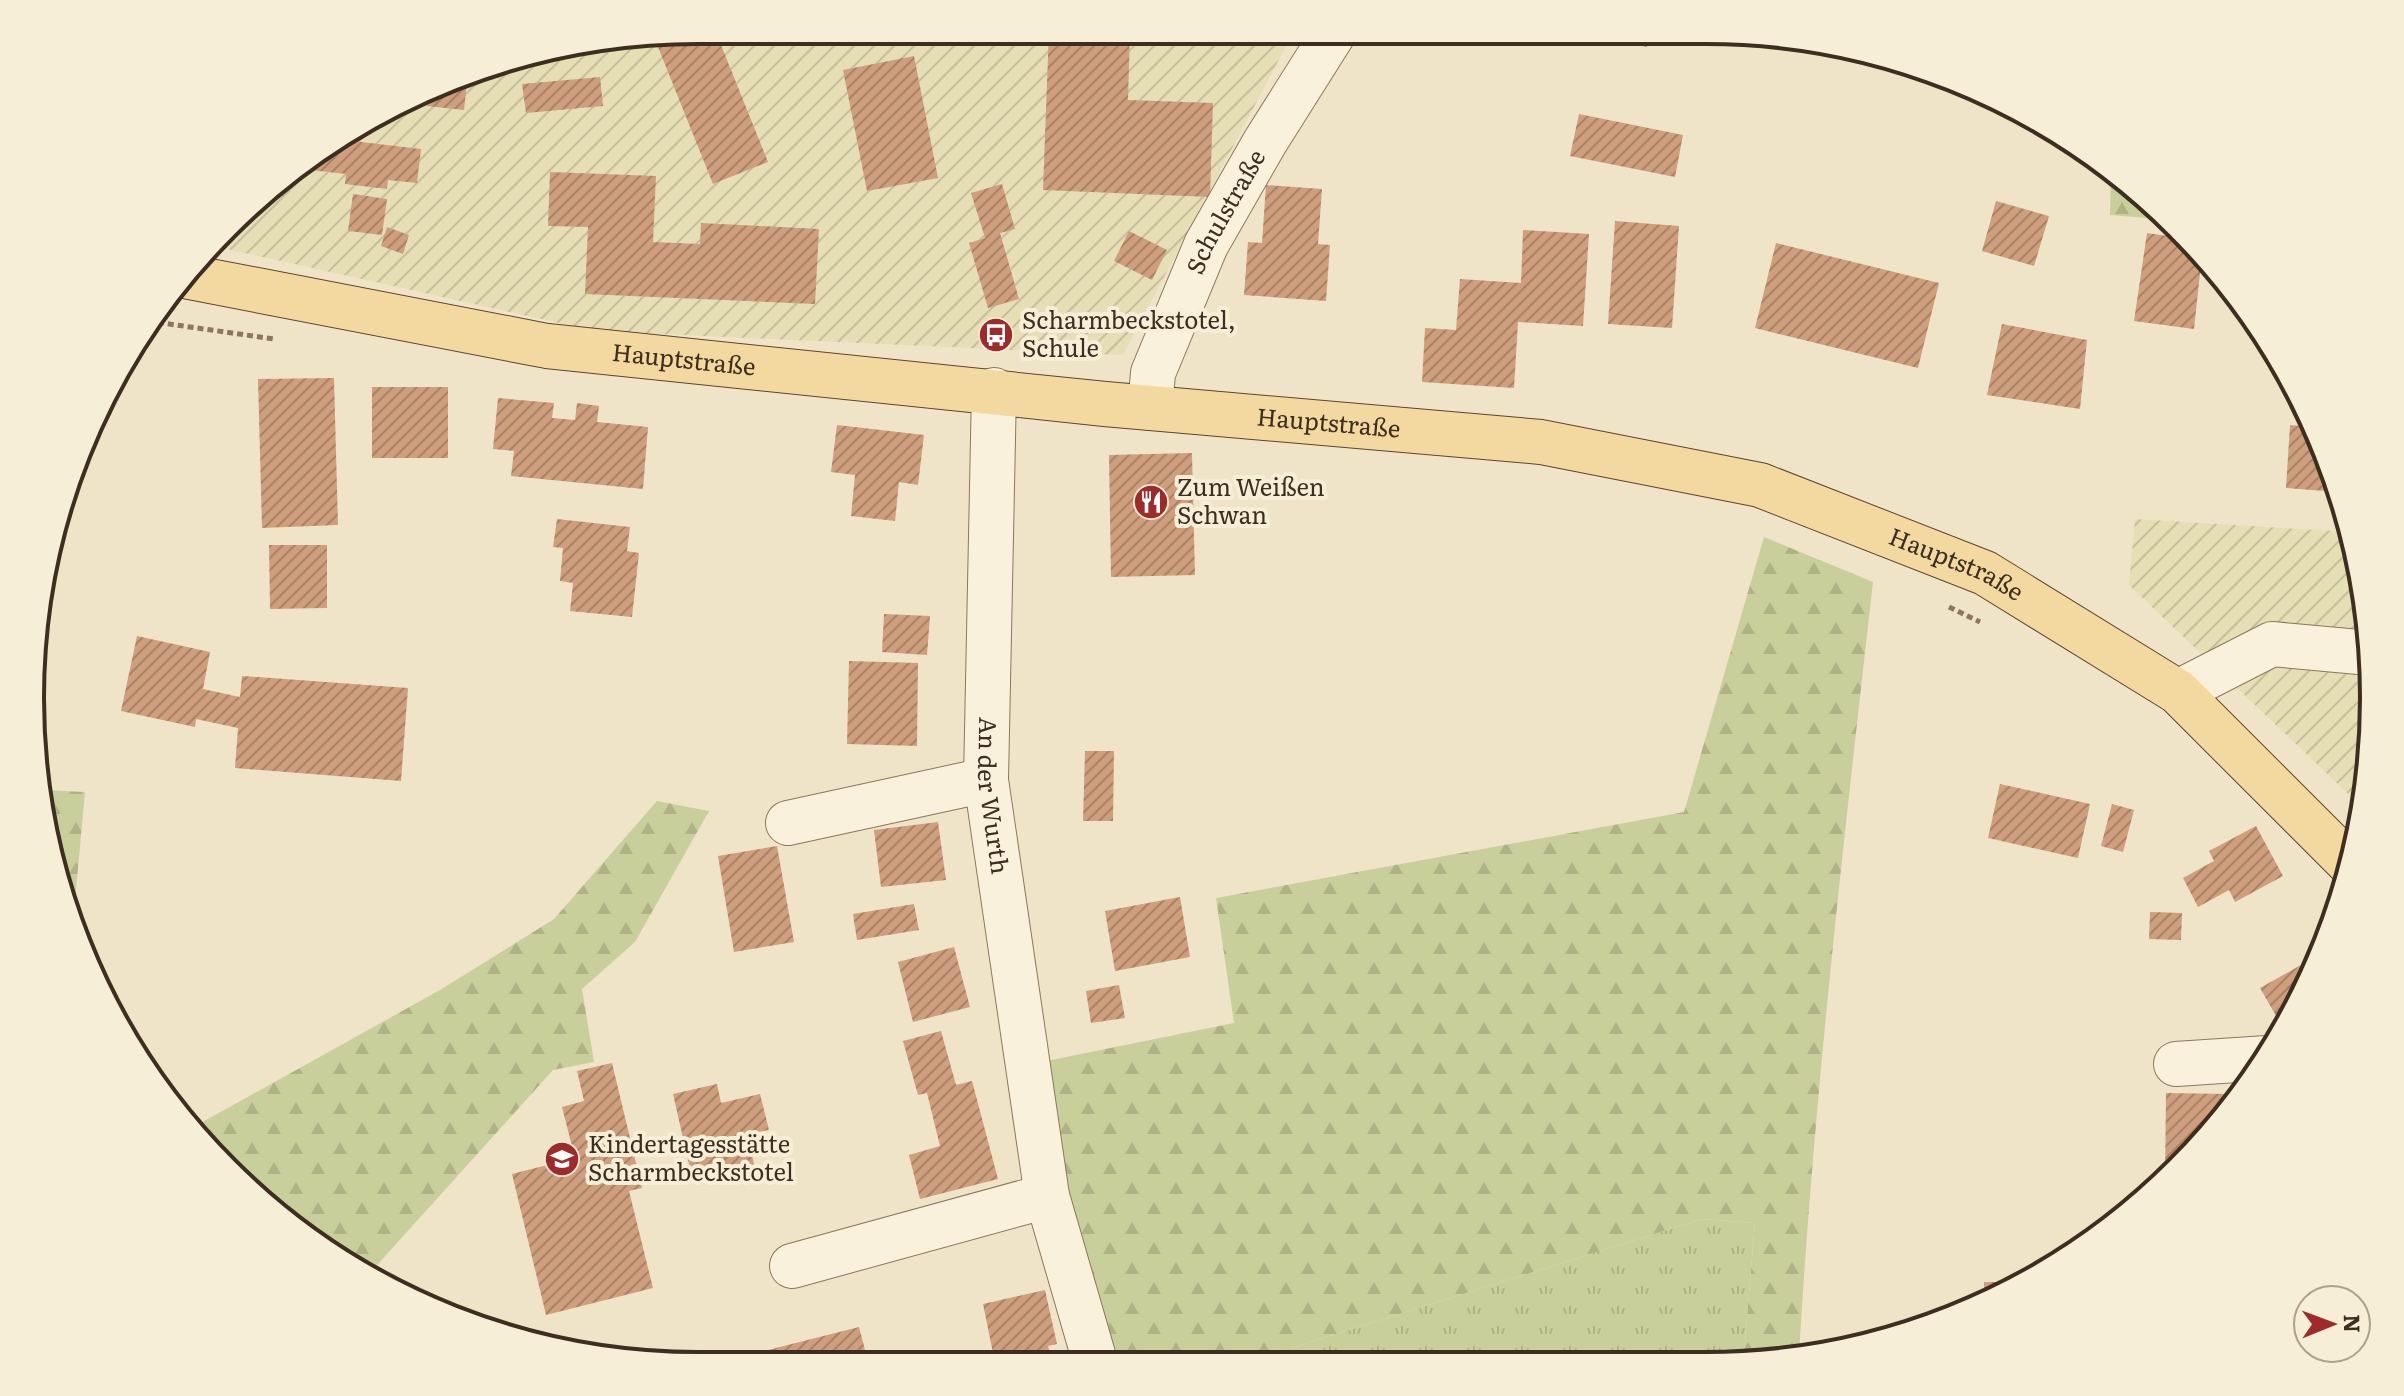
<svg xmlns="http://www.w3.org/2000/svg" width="2404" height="1396" viewBox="0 0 2404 1396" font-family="Literata,serif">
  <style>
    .farmland { fill: url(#farmland-furrows) }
    .grass { fill: url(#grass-tufts) }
    .forest { fill: url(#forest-firs) }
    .building { fill: url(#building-hatch) }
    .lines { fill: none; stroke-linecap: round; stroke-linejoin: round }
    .minor-casing { stroke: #8d765c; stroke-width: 46 }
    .major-casing { stroke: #5b4430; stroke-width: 46 }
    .path { stroke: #8d765c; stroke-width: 5; stroke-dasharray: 6 4; stroke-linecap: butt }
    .minor { stroke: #faf1dc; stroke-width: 44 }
    .major { stroke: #f3d9a0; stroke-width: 44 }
    .labels { text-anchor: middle; stroke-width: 8; stroke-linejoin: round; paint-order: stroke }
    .street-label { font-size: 24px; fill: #3d2e20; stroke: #f7eed8 }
    .poi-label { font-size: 24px; fill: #3d2e20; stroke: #f7eed8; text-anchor: start }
    .rim { fill: none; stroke: #3d2e20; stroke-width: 4 }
  </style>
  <defs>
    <pattern id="farmland-furrows" width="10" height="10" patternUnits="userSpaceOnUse" patternTransform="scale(2)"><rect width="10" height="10" fill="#e6deb5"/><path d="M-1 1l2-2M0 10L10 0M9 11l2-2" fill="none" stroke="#c6bf9b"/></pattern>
    <pattern id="grass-tufts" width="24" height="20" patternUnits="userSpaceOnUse" patternTransform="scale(2)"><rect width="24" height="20" fill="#c9cf9b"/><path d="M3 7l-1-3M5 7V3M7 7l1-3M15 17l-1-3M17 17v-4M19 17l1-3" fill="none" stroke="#aeb285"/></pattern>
    <pattern id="forest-firs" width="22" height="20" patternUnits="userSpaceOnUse" patternTransform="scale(2)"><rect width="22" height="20" fill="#c9cf9b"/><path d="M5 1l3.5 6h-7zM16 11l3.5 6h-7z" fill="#aeb285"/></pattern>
    <pattern id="building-hatch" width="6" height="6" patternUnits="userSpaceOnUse" patternTransform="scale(2)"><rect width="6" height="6" fill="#cf9f7d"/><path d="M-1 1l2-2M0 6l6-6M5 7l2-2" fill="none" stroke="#a98266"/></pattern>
  </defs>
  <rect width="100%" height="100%" fill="#f0e4c8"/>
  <path class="farmland" d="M 698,30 L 1294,31 L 1123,355 L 595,331 L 218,247 L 292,168 L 484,65 Z
    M 2135,519 L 2350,532 L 2361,567 L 2374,698 L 2363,808 L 2129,585 Z"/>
  <path class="grass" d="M 1702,1219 L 1755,1223 L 1743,1365 L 1237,1365 Z"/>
  <path class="forest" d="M 2111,170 L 2171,220 L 2110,215 Z
    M 1764,537 L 1873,582 C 1844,839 1814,1096 1799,1355 L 1743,1365 L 1755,1223 L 1702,1219 L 1237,1365 L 1115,1365 L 1067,1196 L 1046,1061 L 1234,1023 L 1216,898 L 1684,812 Z
    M 43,790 L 85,792 L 73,922 Z
    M 657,801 L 709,811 L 635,942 L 582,989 L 594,1062 L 553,1070 L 369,1274 L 327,1254 L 195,1138 L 190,1129 L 440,990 L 554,919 Z"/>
  <path class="building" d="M 698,30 L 715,30 L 768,162 L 713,184 L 654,37 Z
    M 1049,30 L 1130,31 L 1128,100 L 1213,103 L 1210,197 L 1043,190 Z
    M 1587,31 L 1650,31 L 1647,47 L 1586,37 Z
    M 914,56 L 938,178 L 867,191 L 843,70 Z
    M 468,74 L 464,110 L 427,106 L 428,95 Z
    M 600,77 L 603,106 L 526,113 L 522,84 Z
    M 1579,114 L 1683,135 L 1675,177 L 1570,156 Z
    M 344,140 L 421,149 L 417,183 L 388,180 L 387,189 L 345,184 L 346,174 L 292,168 Z
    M 550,172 L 656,176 L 653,242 L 700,244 L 701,223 L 819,229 L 815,304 L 585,294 L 588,227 L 548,226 Z
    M 1002,184 L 1015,229 L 1000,233 L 1019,299 L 988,308 L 969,243 L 985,238 L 971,193 Z
    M 1266,185 L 1322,189 L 1318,244 L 1330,245 L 1326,301 L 1244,295 L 1248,242 L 1262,243 Z
    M 353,194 L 387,199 L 382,235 L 348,231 Z
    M 1996,201 L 2049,216 L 2034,266 L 1982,251 Z
    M 1615,221 L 1679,226 L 1672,328 L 1608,324 Z
    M 387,227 L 409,235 L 403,254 L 381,246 Z
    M 1523,230 L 1589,234 L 1583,326 L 1518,322 L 1514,388 L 1422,382 L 1425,328 L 1456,330 L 1460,279 L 1521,283 Z
    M 1129,231 L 1167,250 L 1152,280 L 1114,261 Z
    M 2147,233 L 2189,239 L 2202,255 L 2194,329 L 2134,321 Z
    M 1776,243 L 1939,283 L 1918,368 L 1755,328 Z
    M 2002,324 L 2087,340 L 2080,409 L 1987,395 Z
    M 334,378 L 338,525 L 262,528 L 258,379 Z
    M 372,387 L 448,387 L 448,458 L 372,458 Z
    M 498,398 L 554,403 L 552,418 L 575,420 L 577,403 L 599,406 L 597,422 L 648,427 L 643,489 L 511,476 L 514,451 L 493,449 Z
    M 837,425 L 924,435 L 918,485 L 899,482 L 895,521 L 851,516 L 855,475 L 831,472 Z
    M 2290,425 L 2315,427 L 2323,442 L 2338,492 L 2286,488 Z
    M 1192,453 L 1195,575 L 1111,577 L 1109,455 Z
    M 557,519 L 630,527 L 627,551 L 639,553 L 632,617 L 570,611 L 573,583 L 560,581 L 563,548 L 553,547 Z
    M 269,545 L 327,545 L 327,608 L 270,609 Z
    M 884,614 L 930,616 L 927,655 L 882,652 Z
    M 137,636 L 210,652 L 203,689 L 240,697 L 242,676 L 408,688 L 401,781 L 235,768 L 238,728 L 196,719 L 195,727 L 121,711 Z
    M 849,661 L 918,663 L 917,746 L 847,744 Z
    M 1085,751 L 1114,751 L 1113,821 L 1083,821 Z
    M 2000,784 L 2090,804 L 2078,858 L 1988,838 Z
    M 2112,804 L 2134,810 L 2123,852 L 2101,846 Z
    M 938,822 L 946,880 L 881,887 L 874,830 Z
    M 2256,826 L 2283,876 L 2235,902 L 2229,890 L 2198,907 L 2183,878 L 2214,861 L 2209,851 Z
    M 777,846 L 794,942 L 734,952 L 718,856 Z
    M 1180,897 L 1190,957 L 1115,971 L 1105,911 Z
    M 914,904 L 919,930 L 857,940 L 853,914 Z
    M 2150,912 L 2182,913 L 2181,940 L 2149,939 Z
    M 954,947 L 970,1007 L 913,1022 L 898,962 Z
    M 2324,952 L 2323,953 L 2283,1028 L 2260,988 Z
    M 1119,985 L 1125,1018 L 1091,1023 L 1086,991 Z
    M 941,1031 L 956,1085 L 972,1081 L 998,1179 L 920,1199 L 909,1155 L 940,1146 L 927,1093 L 918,1095 L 903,1041 Z
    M 612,1063 L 642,1188 L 629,1191 L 653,1288 L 546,1315 L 512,1174 L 575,1158 L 562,1107 L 584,1101 L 577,1071 Z
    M 717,1084 L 721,1103 L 760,1094 L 769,1130 L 747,1134 L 755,1168 L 693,1182 L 673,1094 Z
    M 2166,1093 L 2232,1094 L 2232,1104 L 2178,1171 L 2165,1181 Z
    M 1984,1282 L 2017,1282 L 2017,1287 L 1984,1302 Z
    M 1045,1290 L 1057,1344 L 1048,1346 L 1053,1365 L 1029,1365 L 1026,1351 L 994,1358 L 983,1304 Z
    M 859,1327 L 869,1365 L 717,1365 L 717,1363 Z"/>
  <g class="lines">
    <g class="minor-casing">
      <g id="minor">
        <path id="s1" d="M 994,390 L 986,780 L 1047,1196 L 1096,1365"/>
        <path id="s2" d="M 1150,408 L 1153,373 L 1206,245 L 1265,142 L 1335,31"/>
        <path d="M 2178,692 L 2272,644 L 2370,653"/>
        <path d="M 788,823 L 986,780"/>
        <path d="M 2176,1064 L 2267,1058"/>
        <path d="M 792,1266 L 1047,1196"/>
      </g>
    </g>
    <g class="major-casing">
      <g id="major">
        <path id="s3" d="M 189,277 L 547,346 L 1105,404 L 1541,442 L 1760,485 L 1985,573 L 2178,692 L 2350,864"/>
      </g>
    </g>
    <path class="path" d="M 148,321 L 274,339
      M 1949,607 L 1980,622"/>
    <use href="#minor" class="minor"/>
    <use href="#major" class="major"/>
  </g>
  <defs>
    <g id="bus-disc" transform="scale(1.8)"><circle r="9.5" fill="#9e2a2b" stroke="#f7eed8"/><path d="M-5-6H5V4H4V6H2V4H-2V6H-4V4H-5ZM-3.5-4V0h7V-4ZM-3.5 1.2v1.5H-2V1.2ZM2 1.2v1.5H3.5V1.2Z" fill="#fff"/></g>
    <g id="restaurant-disc" transform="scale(1.8)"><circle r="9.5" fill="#9e2a2b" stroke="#f7eed8"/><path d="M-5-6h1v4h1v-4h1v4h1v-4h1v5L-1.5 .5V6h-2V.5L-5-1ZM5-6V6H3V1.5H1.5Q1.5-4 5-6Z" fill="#fff"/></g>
    <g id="school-disc" transform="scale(1.8)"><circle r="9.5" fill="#9e2a2b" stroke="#f7eed8"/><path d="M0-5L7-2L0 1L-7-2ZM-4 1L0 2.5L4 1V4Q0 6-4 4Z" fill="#fff"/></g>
  </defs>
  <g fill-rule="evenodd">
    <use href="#bus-disc" x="996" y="335"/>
    <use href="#restaurant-disc" x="1151" y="502"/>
    <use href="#school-disc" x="562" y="1159"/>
  </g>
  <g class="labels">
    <g class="street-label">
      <text dy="8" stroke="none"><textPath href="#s2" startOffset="212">Schulstraße</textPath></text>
      <text dy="8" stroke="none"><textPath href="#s3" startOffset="502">Hauptstraße</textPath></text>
      <text dy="8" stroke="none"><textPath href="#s3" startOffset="1150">Hauptstraße</textPath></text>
      <text dy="8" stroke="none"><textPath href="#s3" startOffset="1798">Hauptstraße</textPath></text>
      <text dy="8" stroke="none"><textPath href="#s1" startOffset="406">An der Wurth</textPath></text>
    </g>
    <g class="poi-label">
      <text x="1022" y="329">Scharmbeckstotel,<tspan x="1022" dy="28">Schule</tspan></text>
      <text x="1177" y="496">Zum Weißen<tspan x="1177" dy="28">Schwan</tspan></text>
      <text x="588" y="1153">Kindertagesstätte<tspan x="588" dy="28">Scharmbeckstotel</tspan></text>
    </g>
  </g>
  <path d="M0 0H2404V1396H0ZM698 44H1706A654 654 0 0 1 2360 698V698A654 654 0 0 1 1706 1352H698A654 654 0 0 1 44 698V698A654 654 0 0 1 698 44Z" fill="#f7eed8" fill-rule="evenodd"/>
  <path class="rim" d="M698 44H1706A654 654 0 0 1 2360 698V698A654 654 0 0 1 1706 1352H698A654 654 0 0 1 44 698V698A654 654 0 0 1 698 44Z"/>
  <g transform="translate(2332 1324) rotate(89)"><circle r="38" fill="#f7eed8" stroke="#ada18e" stroke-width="2"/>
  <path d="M0-6L14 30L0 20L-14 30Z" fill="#9e2a2b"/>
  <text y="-12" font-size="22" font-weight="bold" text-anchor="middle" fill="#3d2e20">N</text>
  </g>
</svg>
